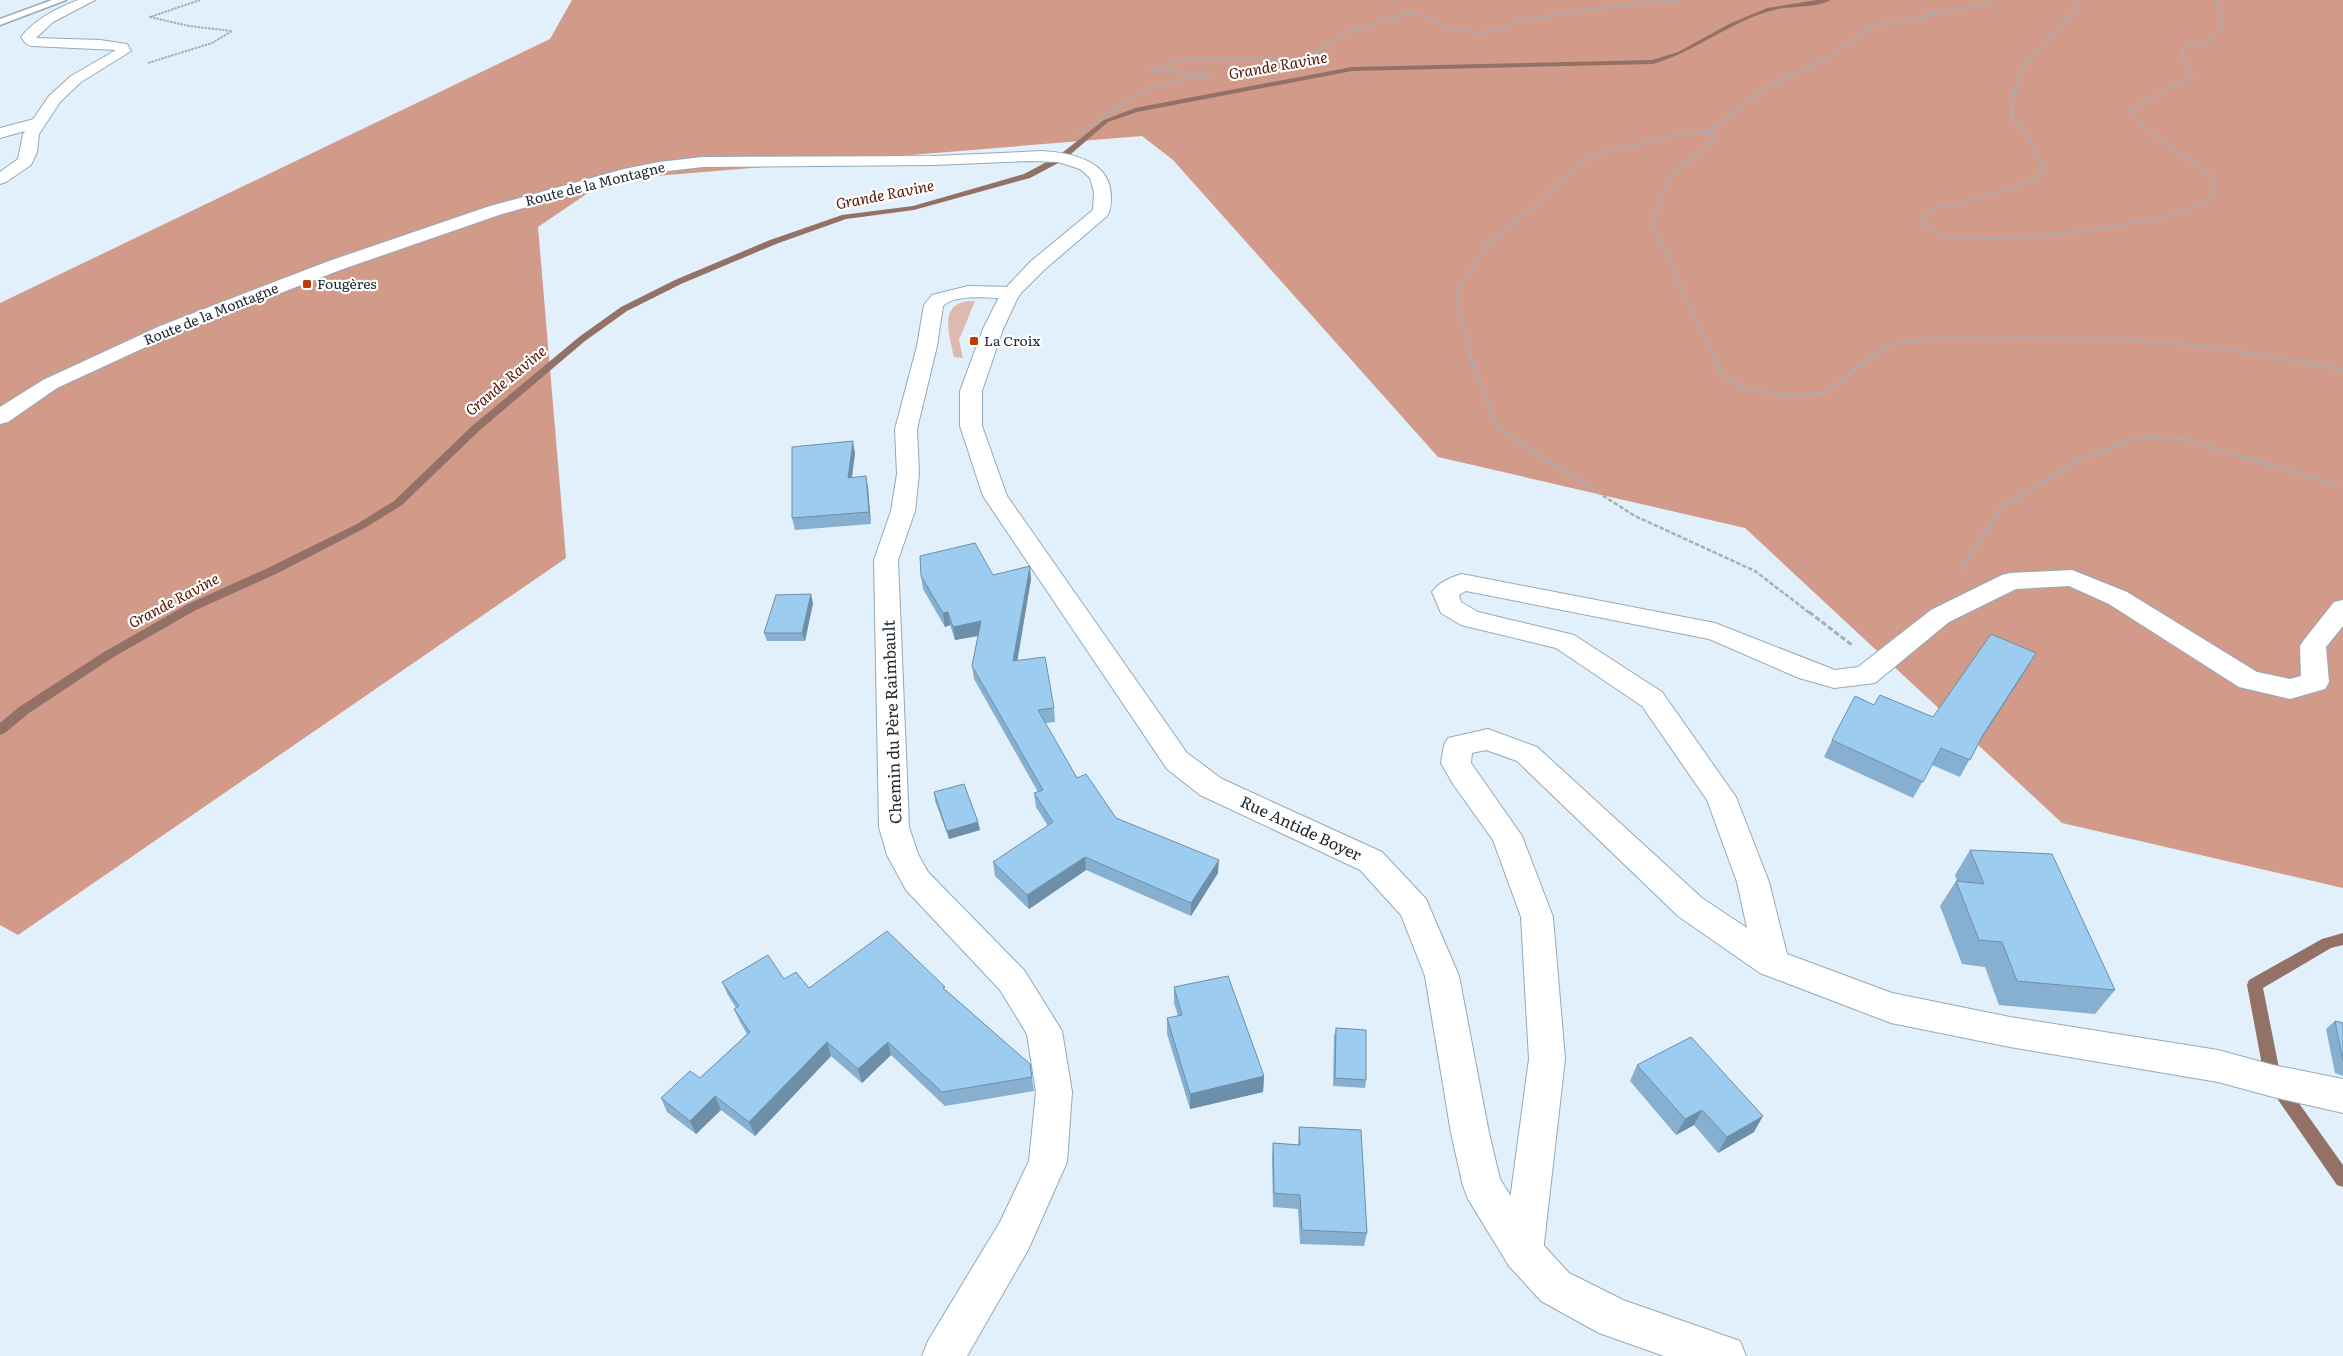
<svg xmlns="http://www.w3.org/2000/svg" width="2343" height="1356" viewBox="0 0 2343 1356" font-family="Literata,serif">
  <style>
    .green { fill: #ddb9af }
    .forest { fill: #d29a89 }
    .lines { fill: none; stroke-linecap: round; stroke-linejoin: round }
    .stream { fill: #947167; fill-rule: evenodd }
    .service-casing { stroke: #93aabc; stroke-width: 3 }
    .minor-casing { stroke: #93aabc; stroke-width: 2 }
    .tertiary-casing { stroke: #93aabc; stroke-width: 2 }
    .secondary-casing { stroke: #93aabc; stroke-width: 2 }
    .path-far2 { stroke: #a3b0ba; stroke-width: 2; stroke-dasharray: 2.5 1; stroke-linecap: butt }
    .path-far1 { stroke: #a3b0ba; stroke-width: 2.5; stroke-dasharray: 4.5 2; stroke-linecap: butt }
    .path { stroke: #a3b0ba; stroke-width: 3; stroke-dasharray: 5.5 2.5; stroke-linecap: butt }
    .service { fill: #fff; fill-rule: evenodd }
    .minor { fill: #fff; fill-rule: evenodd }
    .tertiary { fill: #fff; fill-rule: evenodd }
    .secondary { fill: #fff; fill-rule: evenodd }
    .wall { fill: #87afcf }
    .shaded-wall { fill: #6e8fa9 }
    .building { fill: #9dccf1; stroke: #6e8fa9 }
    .poi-dot { fill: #c13903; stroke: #fff; stroke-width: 2 }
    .labels { text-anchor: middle; stroke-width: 4.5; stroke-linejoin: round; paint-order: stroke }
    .far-street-label { font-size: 14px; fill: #212a31; stroke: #fff }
    .far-poi-label { font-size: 14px; fill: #212a31; stroke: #fff; text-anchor: start }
    .far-water-label { font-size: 15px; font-style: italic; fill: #571400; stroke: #fff }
    .street-label { font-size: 16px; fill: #212a31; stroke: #fff }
  </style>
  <rect width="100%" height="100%" fill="#e2f0fb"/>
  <path class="green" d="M 968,301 L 975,301 L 959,340 L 963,358 L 954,357 C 950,336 938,305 968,301 Z"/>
  <path class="forest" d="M 572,0 L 2343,0 L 2343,888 L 2062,823 L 1745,528 L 1438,457 L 1173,160 L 1142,136 L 607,180 L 538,227 L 566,558 L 18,935 L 0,925 L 0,303 L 550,39 Z"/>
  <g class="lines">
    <path class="stream" d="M 1817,0 L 1831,0 C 1814,9 1789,5 1770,11 C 1728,23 1695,52 1653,64 L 1352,71 L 1137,112 L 1108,122 L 1064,160 L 1030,178 L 914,210 L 846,219 L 776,244 L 681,284 L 627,311 L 585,341 L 480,430 L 402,505 L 365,528 L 278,573 L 196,610 L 112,658 L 29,713 L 5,733 L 0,735 L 0,723 L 19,707 L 104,652 L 188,604 L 270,567 L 357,524 L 394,501 L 472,426 L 579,337 L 621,307 L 675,280 L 770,240 L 842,215 L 913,206 L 1024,174 L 1058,156 L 1104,120 L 1135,108 L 1352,67 L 1652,60 L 1678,52 L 1729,24 L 1767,8 Z
      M 2343,933 L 2343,945 L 2331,948 L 2263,988 L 2281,1078 L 2343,1165 L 2343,1187 L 2337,1185 L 2265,1081 L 2247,985 L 2249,980 L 2322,939 Z"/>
    <g class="service-casing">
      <path id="service" d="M 52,0 L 66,0 L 0,25 L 0,19 Z"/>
    </g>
    <g class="minor-casing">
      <path id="minor" d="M 38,118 L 46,123 L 43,126 L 0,138 L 0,128 Z
        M 2072,570 L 2127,592 L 2257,672 L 2290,679 L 2301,676 L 2300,646 L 2304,640 L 2334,602 L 2343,600 L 2343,626 L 2326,647 L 2329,682 L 2325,689 L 2290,699 L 2239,687 L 2109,604 L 2069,586 L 2016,589 L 1949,622 L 1875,683 L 1834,688 L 1799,678 L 1709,639 L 1466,591 L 1459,595 L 1461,602 L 1478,612 L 1574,635 L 1662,692 L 1736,797 L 1769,882 L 1787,954 L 1892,993 L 2010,1017 L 2218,1050 L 2273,1065 L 2343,1079 L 2343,1113 L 2273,1097 L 2218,1082 L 2010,1047 L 1891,1023 L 1760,973 L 1678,916 L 1517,761 L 1486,750 L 1472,753 L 1471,763 L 1522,836 L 1553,917 L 1565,1059 L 1543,1252 L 1537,1266 L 1523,1272 L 1509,1266 L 1503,1252 L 1529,1059 L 1521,917 L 1493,840 L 1453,784 L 1441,763 L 1444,745 L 1448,738 L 1488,729 L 1537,747 L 1702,898 L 1747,928 L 1737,882 L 1707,800 L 1642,706 L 1556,648 L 1461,625 L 1441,613 L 1432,592 C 1439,582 1451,577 1462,574 L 1715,623 L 1835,670 L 1858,667 L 1931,610 L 2002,575 L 2011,573 Z"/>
    </g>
    <g class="tertiary-casing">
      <path id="tertiary" d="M 968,286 L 1011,287 L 1018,289 L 1021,293 L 1018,297 L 1011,299 C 994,298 955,293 943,306 L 937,346 L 917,429 L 919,474 L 915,511 L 898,560 L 909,827 L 918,854 L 928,872 L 1024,970 L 1062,1031 L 1072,1092 L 1067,1162 L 1028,1250 L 967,1356 L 922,1356 L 928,1341 L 1000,1222 L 1029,1161 L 1036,1092 L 1027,1034 L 1000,990 L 906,890 L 887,855 L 879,827 L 874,560 L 891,511 L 897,474 L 895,429 L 917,346 L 924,305 L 932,295 Z"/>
    </g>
    <g class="secondary-casing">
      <path id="secondary" d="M 78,0 L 95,0 L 53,22 L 36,38 L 100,40 L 127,44 L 131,51 L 81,82 L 60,102 L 39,134 L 37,152 L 31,165 L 6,182 L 0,184 L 0,172 L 18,159 L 23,134 L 49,96 L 71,76 L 116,50 L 32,46 C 26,45 25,42 21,37 C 35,19 57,8 78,0 Z
        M 1043,151 C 1071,153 1111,160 1111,197 C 1111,203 1111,210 1107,216 L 1044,270 L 1019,295 L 1003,329 L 982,391 L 982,426 L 1007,496 L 1187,753 L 1222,779 L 1382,852 L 1426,899 L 1459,976 L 1489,1133 L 1500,1179 L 1537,1238 L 1569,1273 L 1623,1300 L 1740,1341 L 1746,1356 L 1664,1356 L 1599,1333 L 1541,1301 L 1509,1266 L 1468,1199 L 1463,1186 L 1451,1133 L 1425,976 L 1401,915 L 1360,870 L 1200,795 L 1167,769 L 983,496 L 960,426 L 960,391 L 983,329 L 1001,293 L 1030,262 L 1093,210 L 1094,192 L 1090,178 L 1080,169 L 1058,162 L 1027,161 L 933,165 L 703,167 L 659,172 L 626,178 L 499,215 L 343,269 L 174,334 L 57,388 L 8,422 L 0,424 L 0,407 L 43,380 L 160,326 L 329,261 L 487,207 L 624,169 L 659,162 L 703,157 L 933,156 Z"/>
    </g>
    <path class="path-far2" d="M 2074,0 L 2079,6 L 2021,70 L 2012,102 L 2012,117 L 2030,141 L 2045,172 L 2010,189 L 1935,209 L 1919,219 C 1921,222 1923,226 1926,228 C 1962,254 2148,225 2191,209 C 2201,205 2209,199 2217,193 L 2212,177 L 2139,123 L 2131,109 L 2193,75 L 2183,59 L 2183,48 L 2209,40 L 2223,25 L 2216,0
      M 148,63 L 212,43 L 232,31 L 189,26 L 150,17 L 200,0
      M 1708,132 L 1769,85 L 1794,75 L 1830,56 L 1873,26 L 1977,6 L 1991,0
      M 1077,134 L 1149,88 L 1212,74 L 1149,70 L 1188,59 L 1306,58 L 1346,33 L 1408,13 L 1431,18 L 1445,28 L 1477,33 L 1506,29 L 1514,21 L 1632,4 L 1680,0
      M 1471,358 L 1456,293 L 1488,244 L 1538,203 L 1580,164 L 1603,152 L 1691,132 L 1708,132 L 1715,136 L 1704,149 L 1670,176 L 1652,224 L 1714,358
      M 1869,358 C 1900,334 1953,338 1991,338 C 2088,336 2182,340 2278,358"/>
    <path class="path-far1" d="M 1470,357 L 1498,429 L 1635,516 L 1755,571 L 1811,614
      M 1714,357 L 1722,375 L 1749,390 L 1791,396 L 1825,393 L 1871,357
      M 2271,357 L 2343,370
      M 1961,570 L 2001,507 L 2079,460 L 2138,437 L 2184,439 L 2343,487"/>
    <path class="path" d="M 1809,612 L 1852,645"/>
    <use href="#service" class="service"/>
    <use href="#minor" class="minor"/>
    <use href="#tertiary" class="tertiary"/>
    <use href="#secondary" class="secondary"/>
  </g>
  <path class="wall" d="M 855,453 L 852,478 L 866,476 L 868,488 L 871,524 L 795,530 L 792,518 Z
    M 993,575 L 1031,579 L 1017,661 L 1054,708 L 1055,722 L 1045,723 L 1077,778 L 1116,818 L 1218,873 L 1191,916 L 1086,870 L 1029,909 L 995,876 L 993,862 L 1048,826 L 1036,807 L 1034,793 L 1038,792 L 974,679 L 972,666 L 978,636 L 955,640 L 950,625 L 945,627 L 923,589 L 921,576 Z
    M 813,603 L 805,641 L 767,641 L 764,633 Z
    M 2026,670 L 1978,744 L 1960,777 L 1932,765 L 1913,798 L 1824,757 L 1832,740 L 1874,705 L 1933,717 Z
    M 934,792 L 978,822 L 980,830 L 949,839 L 935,801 Z
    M 1970,850 L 2115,990 L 2095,1014 L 1999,1005 L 1985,967 L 1962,964 L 1940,906 L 1956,881 L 1957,881 L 1955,875 Z
    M 722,982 L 809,988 L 946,990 L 1030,1064 L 1034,1091 L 945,1106 L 891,1055 L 862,1083 L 831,1056 L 755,1136 L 721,1110 L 696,1134 L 667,1112 L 661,1098 L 700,1078 L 747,1034 L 740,1022 L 734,1009 L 736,1008 L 728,995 Z
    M 1174,987 L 1264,1076 L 1263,1092 L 1190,1109 L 1167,1034 L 1167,1018 L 1178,1016 L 1174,1003 Z
    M 2335,1021 L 2343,1023 L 2343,1076 L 2335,1073 L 2326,1029 Z
    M 1336,1028 L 1366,1080 L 1365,1088 L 1333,1086 L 1334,1036 Z
    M 1637,1065 L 1754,1132 L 1718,1153 L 1694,1125 L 1676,1135 L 1630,1081 Z
    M 1299,1127 L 1367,1233 L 1364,1246 L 1300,1244 L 1298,1209 L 1273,1207 L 1272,1158 L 1273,1143 L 1298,1145 Z"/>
  <path class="shaded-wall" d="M 853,441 L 855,453 L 850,490 L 848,478 Z
    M 866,476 L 868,488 L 871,524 L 869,512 Z
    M 1030,566 L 1031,579 L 1015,675 L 1013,661 Z
    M 811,594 L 813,603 L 805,641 L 802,633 Z
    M 948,612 L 950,625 L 945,627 L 943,613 Z
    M 981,621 L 983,635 L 955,640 L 953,627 Z
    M 2036,653 L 2026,670 L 1973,752 L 1983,735 Z
    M 978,822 L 980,830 L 949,839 L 947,831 Z
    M 1085,857 L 1086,870 L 1029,909 L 1027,895 Z
    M 1219,860 L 1218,873 L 1191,916 L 1191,903 Z
    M 827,1042 L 831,1056 L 755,1136 L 749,1122 Z
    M 888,1042 L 891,1055 L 862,1083 L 858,1069 Z
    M 1264,1076 L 1263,1092 L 1190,1109 L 1190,1094 Z
    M 715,1096 L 721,1110 L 696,1134 L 690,1121 Z
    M 1702,1110 L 1694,1125 L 1676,1135 L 1685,1119 Z
    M 1763,1116 L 1754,1132 L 1718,1153 L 1727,1137 Z"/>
  <path class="building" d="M 853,441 L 848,478 L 866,476 L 869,512 L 792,518 L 792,447 Z
    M 975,543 L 993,575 L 1030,566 L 1013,661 L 1045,657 L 1054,708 L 1038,710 L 1077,778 L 1086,774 L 1116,818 L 1219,860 L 1191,903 L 1085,857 L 1027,895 L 993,862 L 1053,822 L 1034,793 L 1043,790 L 972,666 L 981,621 L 953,627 L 948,612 L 943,613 L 921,576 L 920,556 Z
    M 811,594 L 802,633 L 764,633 L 776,595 Z
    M 1991,634 L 2036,653 L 1983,735 L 1970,760 L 1941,748 L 1923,782 L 1832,740 L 1855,696 L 1874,705 L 1880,695 L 1933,717 Z
    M 964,784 L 978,822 L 947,831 L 934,792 Z
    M 1970,850 L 2052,854 L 2115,990 L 2017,981 L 2002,942 L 1979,940 L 1956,881 L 1984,884 Z
    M 887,931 L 945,987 L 943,988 L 1030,1064 L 1032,1077 L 942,1092 L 888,1042 L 858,1069 L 827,1042 L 749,1122 L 715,1096 L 690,1121 L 661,1098 L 690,1071 L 700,1078 L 750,1032 L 734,1009 L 739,1006 L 722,982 L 768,955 L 784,979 L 796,972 L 809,988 Z
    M 1228,976 L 1264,1076 L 1190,1094 L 1167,1018 L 1182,1015 L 1174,987 Z
    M 2335,1021 L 2343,1023 L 2343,1061 Z
    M 1336,1028 L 1366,1030 L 1366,1080 L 1335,1078 Z
    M 1691,1037 L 1763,1116 L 1727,1137 L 1702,1110 L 1685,1119 L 1637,1065 Z
    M 1299,1127 L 1361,1130 L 1367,1233 L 1302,1230 L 1300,1195 L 1274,1193 L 1273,1143 L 1300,1145 Z"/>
  <g class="poi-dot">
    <rect x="302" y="279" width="10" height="10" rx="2.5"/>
    <rect x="969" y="336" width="10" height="10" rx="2.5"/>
  </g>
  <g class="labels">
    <g class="far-street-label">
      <text transform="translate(595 184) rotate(-14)" y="5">Route de la Montagne</text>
      <text transform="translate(211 314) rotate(-22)" y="5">Route de la Montagne</text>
    </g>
    <g class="far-poi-label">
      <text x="317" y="289">Fougères</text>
      <text x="984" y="346">La Croix</text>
    </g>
    <g class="far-water-label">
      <text transform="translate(1278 66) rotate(-10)" y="5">Grande Ravine</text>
      <text transform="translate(885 195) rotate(-11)" y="5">Grande Ravine</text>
      <text transform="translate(506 381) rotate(-40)" y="5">Grande Ravine</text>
      <text transform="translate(174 601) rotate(-28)" y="5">Grande Ravine</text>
    </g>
    <g class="street-label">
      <text transform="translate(892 722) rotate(-92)" y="6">Chemin du Père Raimbault</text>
      <text transform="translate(1301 828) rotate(25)" y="6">Rue Antide Boyer</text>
    </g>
  </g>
</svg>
